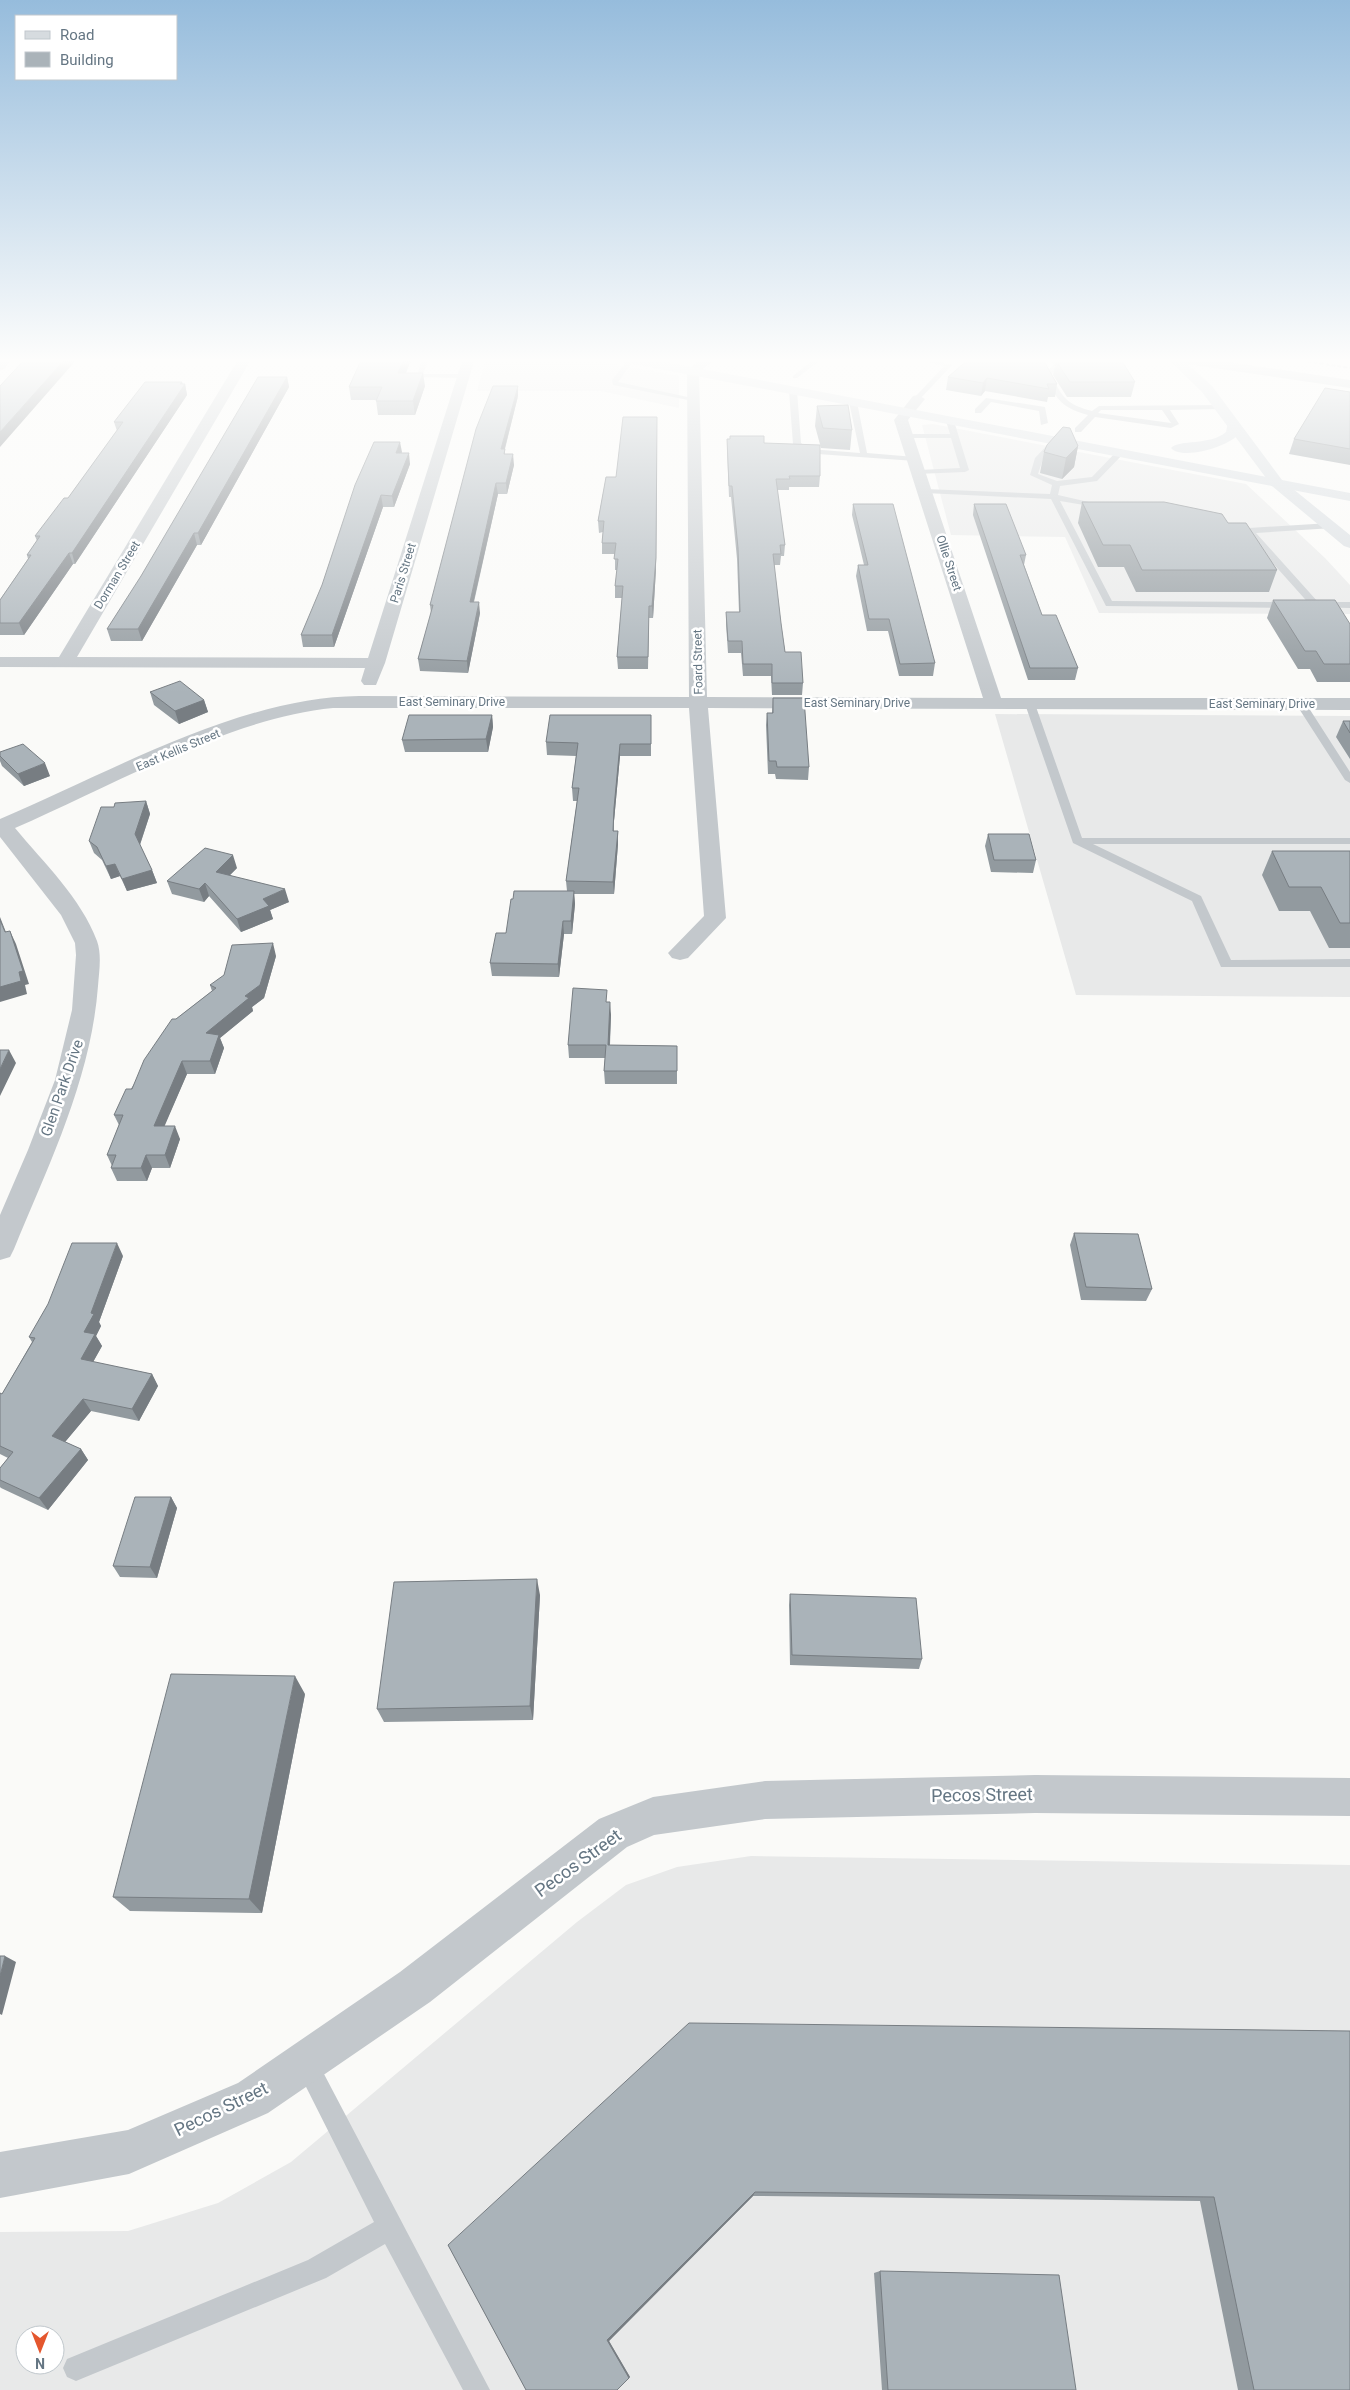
<svg xmlns="http://www.w3.org/2000/svg" width="1350" height="2390" viewBox="0 0 1350 2390" font-family="Roboto,sans-serif">
  <style>
    .built { fill: #e8e9e9; fill-rule: evenodd }
    .lines { fill: none; stroke-linecap: round; stroke-linejoin: round }
    .service { fill: #c3c8cc; fill-rule: evenodd }
    .minor { fill: #c3c8cc; fill-rule: evenodd }
    .secondary { fill: #d6dbdf; fill-rule: evenodd }
    .primary { fill: #d6dbdf; fill-rule: evenodd }
    .rail { stroke: #a2aab0; stroke-width: 2; stroke-dasharray: 4 2; stroke-linecap: butt }
    .wall { fill: #929a9f }
    .shaded-wall { fill: #777d82 }
    .building { fill: #aab3b9; stroke: #777d82 }
    .labels { text-anchor: middle; stroke-width: 5; stroke-linejoin: round; paint-order: stroke }
    .far-street-label { font-size: 12px; fill: #657683; stroke: #fff }
    .street-label { font-size: 15px; fill: #657683; stroke: #fff }
    .near-street-label { font-size: 18px; fill: #657683; stroke: #fff }
  </style>
  <rect width="100%" height="100%" fill="#fafaf8"/>
  <path class="built" d="M 486,359 L 587,359 L 679,376 L 679,408 L 601,391 L 477,391 Z
    M 933,424 L 1246,484 L 1325,558 L 1350,585 L 1350,614 L 1099,613 L 1065,537 L 951,535 L 922,425 Z
    M 995,714 L 1350,716 L 1350,997 L 1076,995 Z
    M 751,1856 L 1350,1865 L 1350,2390 L 0,2390 L 0,2232 L 128,2231 L 218,2203 L 291,2162 L 577,1922 L 626,1885 L 677,1867 ZM 25,2335 L 55,2335 L 55,2365 L 25,2365 Z"/>
  <g class="lines">
    <path class="service" d="M 303,358 L 245,362 L 242,360 L 243,358 Z
      M 422,358 L 429,358 L 423,374 L 463,374 L 466,376 L 463,378 L 417,377 Z
      M 633,358 L 634,360 L 618,382 L 697,399 L 693,401 L 613,385 L 612,380 L 629,359 Z
      M 815,358 L 823,358 L 797,378 L 793,378 L 793,376 Z
      M 910,358 L 926,358 L 952,365 L 918,401 L 915,401 L 915,397 L 944,366 Z
      M 1052,358 L 1059,358 L 1060,365 L 1051,375 C 1063,398 1066,404 1092,411 L 1099,406 L 1220,405 L 1224,407 L 1220,409 L 1170,410 L 1179,424 L 1171,428 L 1095,417 L 1081,432 L 1075,432 L 1075,428 L 1088,415 C 1060,407 1057,399 1044,375 L 1053,365 ZM 1101,410 L 1162,410 L 1171,423 L 1098,413 Z
      M 793,389 L 797,391 L 801,443 L 809,449 L 860,453 L 849,402 L 853,400 L 857,402 L 867,453 L 915,457 L 919,459 L 915,461 L 804,453 L 793,444 L 789,391 Z
      M 986,398 L 1045,407 L 1048,423 L 1041,425 L 1039,411 L 991,402 L 981,413 L 975,413 L 975,409 Z
      M 950,419 L 954,421 L 969,470 L 965,472 L 916,474 L 916,470 L 919,470 L 960,468 L 951,438 L 907,438 L 903,436 L 907,434 L 950,434 L 946,421 Z
      M 1053,439 L 1060,441 L 1043,459 L 1038,474 L 1057,481 L 1092,477 L 1117,451 L 1124,453 L 1097,481 L 1060,486 L 1058,495 L 1106,506 L 1102,508 L 1060,501 L 1112,601 L 1293,602 L 1298,605 L 1293,608 L 1106,606 L 1051,499 L 925,493 L 921,491 L 925,489 L 1050,494 L 1052,485 L 1030,475 L 1035,458 Z
      M 1330,523 L 1333,524 L 1333,528 L 1256,533 L 1318,602 L 1350,602 L 1350,608 L 1312,607 L 1246,533 L 1227,528 L 1231,525 L 1249,528 Z
      M 1030,701 L 1035,704 L 1082,838 L 1350,838 L 1350,844 L 1093,844 L 1201,896 L 1231,960 L 1350,959 L 1350,967 L 1221,967 L 1192,901 L 1073,843 L 1025,704 Z
      M 1301,701 L 1305,702 L 1350,772 L 1350,783 L 1345,780 L 1296,704 Z
      M 306,2051 L 314,2055 L 490,2390 L 463,2390 L 385,2244 L 326,2278 L 76,2381 L 67,2377 L 63,2368 L 67,2359 L 308,2260 L 374,2222 L 294,2063 L 298,2055 Z"/>
    <path class="minor" d="M 0,358 L 13,358 L 4,369 L 0,370 Z
      M 239,358 L 252,358 L 77,657 L 368,658 L 463,358 L 475,358 L 385,663 L 376,685 L 364,685 L 361,681 L 365,668 L 0,667 L 0,657 L 59,657 Z
      M 702,358 L 712,358 L 713,361 L 699,372 L 707,697 L 983,698 L 894,420 L 913,396 L 918,395 L 925,399 L 908,420 L 1001,698 L 1350,698 L 1350,710 L 708,708 L 726,918 L 688,958 L 680,960 L 672,958 L 668,953 L 704,916 L 689,708 L 333,708 C 229,718 110,787 15,828 C 44,863 81,898 97,941 C 102,955 99,972 98,986 C 91,1079 49,1164 14,1249 L 10,1257 L 0,1260 L 0,1215 L 28,1150 L 55,1080 L 72,1010 L 76,955 L 75,943 L 61,915 L 0,837 L 0,819 C 109,773 239,697 359,696 L 689,697 L 687,371 Z
      M 1167,358 L 1202,358 L 1350,380 L 1350,388 L 1173,362 Z
      M 1035,1775 L 1350,1778 L 1350,1816 L 1035,1813 L 765,1819 L 654,1835 L 627,1847 L 430,2002 L 268,2113 L 129,2174 L 0,2198 L 0,2152 L 128,2130 L 238,2083 L 400,1972 L 599,1819 L 653,1797 L 765,1781 Z"/>
    <path class="secondary" d="M 1167,358 L 1181,358 L 1212,386 L 1282,480 L 1350,535 L 1350,548 L 1344,546 L 1272,486 L 1202,392 Z"/>
    <path class="primary" d="M 617,358 L 645,358 L 1350,493 L 1350,501 L 623,362 Z
      M 1233,421 L 1240,425 L 1240,433 C 1231,446 1182,461 1171,448 C 1179,439 1210,446 1226,432 L 1228,422 Z"/>
    <path class="rail" d="M 1284,358 L 1350,368"/>
  </g>
  <path class="wall" d="M 362,358 L 412,358 L 406,373 L 425,386 L 415,415 L 378,415 L 376,400 L 351,400 L 349,387 Z
    M 1056,361 L 1135,382 L 1131,397 L 1067,397 L 1053,375 Z
    M 1046,365 L 1057,384 L 1055,397 L 1048,397 L 1047,402 L 985,391 L 981,396 L 946,390 L 948,377 Z
    M 287,377 L 289,387 L 201,545 L 197,545 L 142,641 L 111,641 L 107,629 Z
    M 182,382 L 183,384 L 185,384 L 187,395 L 75,564 L 73,564 L 24,635 L 0,635 L 0,600 L 28,559 L 27,555 L 37,541 L 35,536 L 68,498 L 117,431 L 114,422 Z
    M 1350,392 L 1350,465 L 1289,454 L 1294,439 Z
    M 518,396 L 505,449 L 505,454 L 514,465 L 507,494 L 498,494 L 474,602 L 480,613 L 468,673 L 420,671 L 418,659 L 431,613 L 430,605 Z
    M 817,406 L 852,430 L 850,450 L 821,448 L 815,426 Z
    M 727,439 L 764,443 L 820,476 L 819,487 L 789,487 L 789,490 L 777,490 L 785,545 L 784,556 L 781,556 L 780,565 L 774,565 L 781,623 L 785,652 L 803,683 L 802,695 L 772,695 L 771,676 L 743,676 L 741,653 L 728,653 L 726,624 L 726,612 L 739,612 L 737,559 L 731,497 L 729,497 L 727,449 Z
    M 1078,446 L 1074,467 L 1062,479 L 1040,473 L 1044,452 Z
    M 402,452 L 402,453 L 410,464 L 394,507 L 383,507 L 334,647 L 303,647 L 301,635 Z
    M 606,477 L 656,569 L 653,618 L 649,618 L 648,669 L 618,669 L 617,657 L 622,598 L 615,598 L 615,586 L 617,570 L 615,570 L 615,554 L 602,554 L 602,543 L 603,532 L 599,533 L 598,521 Z
    M 1082,502 L 1228,523 L 1277,570 L 1269,592 L 1136,592 L 1124,567 L 1098,567 L 1078,523 Z
    M 853,504 L 935,663 L 933,676 L 899,676 L 888,631 L 867,631 L 856,576 L 858,565 L 864,565 L 852,515 Z
    M 974,504 L 1026,555 L 1024,565 L 1042,615 L 1078,668 L 1075,680 L 1028,680 L 973,515 Z
    M 1273,600 L 1350,624 L 1350,682 L 1317,682 L 1310,669 L 1298,669 L 1267,618 Z
    M 150,692 L 204,700 L 208,712 L 179,724 L 154,705 Z
    M 773,698 L 809,767 L 808,780 L 776,779 L 775,774 L 768,774 L 766,725 L 767,713 L 772,713 Z
    M 492,715 L 493,727 L 488,752 L 405,752 L 402,740 Z
    M 651,715 L 651,756 L 620,756 L 614,821 L 614,831 L 618,831 L 618,844 L 614,894 L 574,894 L 575,904 L 572,934 L 564,934 L 559,977 L 492,976 L 490,963 L 506,933 L 567,891 L 566,881 L 577,801 L 573,801 L 572,788 L 576,756 L 547,755 L 546,742 Z
    M 1343,721 L 1350,721 L 1350,759 L 1336,737 Z
    M 0,752 L 50,776 L 24,786 L 2,766 L 0,761 Z
    M 146,801 L 150,814 L 140,845 L 152,870 L 157,883 L 127,891 L 120,876 L 111,879 L 102,860 L 94,853 L 89,841 L 114,807 Z
    M 988,834 L 1036,860 L 1033,873 L 991,872 L 985,846 Z
    M 1272,851 L 1350,851 L 1350,948 L 1329,948 L 1310,911 L 1279,911 L 1262,875 Z
    M 237,868 L 230,875 L 289,902 L 270,910 L 273,919 L 241,932 L 209,896 L 204,902 L 172,894 L 167,881 Z
    M 276,956 L 264,998 L 252,1007 L 253,1011 L 220,1038 L 224,1048 L 215,1074 L 187,1074 L 164,1126 L 180,1139 L 170,1168 L 152,1168 L 147,1181 L 117,1181 L 111,1168 L 112,1166 L 107,1155 L 119,1125 L 114,1115 L 176,1019 L 212,991 L 210,985 Z
    M 607,1002 L 611,1015 L 610,1045 L 677,1046 L 677,1084 L 605,1084 L 604,1071 L 605,1058 L 569,1058 L 568,1045 Z
    M 1074,1233 L 1152,1289 L 1146,1301 L 1081,1300 L 1070,1245 Z
    M 123,1256 L 99,1322 L 101,1326 L 96,1336 L 102,1346 L 93,1362 L 152,1374 L 158,1386 L 139,1421 L 91,1411 L 65,1442 L 81,1449 L 88,1460 L 48,1510 L 1,1488 L 0,1487 L 0,1468 L 8,1458 L 0,1454 L 0,1393 L 2,1394 L 32,1342 L 29,1337 Z
    M 171,1497 L 177,1508 L 157,1578 L 120,1577 L 113,1566 Z
    M 790,1594 L 922,1659 L 919,1669 L 790,1665 L 789,1605 Z
    M 540,1595 L 533,1720 L 384,1722 L 377,1709 Z
    M 305,1694 L 262,1913 L 130,1911 L 113,1897 Z
    M 1350,2031 L 1350,2390 L 1238,2390 L 1200,2201 L 753,2196 L 609,2341 L 630,2377 L 617,2390 L 526,2390 L 448,2245 Z
    M 880,2271 L 1076,2390 L 882,2390 L 874,2273 Z"/>
  <path class="shaded-wall" d="M 66,358 L 78,358 L 0,447 L 0,432 Z
    M 137,358 L 148,358 L 139,363 Z
    M 404,358 L 412,358 L 400,386 L 398,373 Z
    M 423,373 L 425,386 L 415,415 L 413,401 Z
    M 287,377 L 289,387 L 201,545 L 198,533 Z
    M 987,378 L 985,391 L 981,396 L 983,383 Z
    M 182,382 L 183,387 L 185,384 L 187,395 L 75,564 L 72,553 Z
    M 518,386 L 518,396 L 502,459 L 501,449 Z
    M 657,417 L 656,569 L 653,618 L 652,606 Z
    M 400,442 L 402,452 L 397,464 L 396,453 Z
    M 1078,446 L 1074,467 L 1062,479 L 1066,458 Z
    M 409,453 L 410,464 L 394,507 L 392,496 Z
    M 513,454 L 514,465 L 507,494 L 506,483 Z
    M 496,483 L 498,494 L 471,613 L 470,602 Z
    M 381,495 L 383,507 L 334,647 L 332,635 Z
    M 194,533 L 197,545 L 142,641 L 138,629 Z
    M 69,553 L 73,564 L 24,635 L 19,623 Z
    M 479,602 L 480,613 L 468,673 L 467,661 Z
    M 204,700 L 208,712 L 179,724 L 175,711 Z
    M 492,715 L 493,727 L 488,752 L 486,739 Z
    M 620,744 L 620,756 L 614,821 L 614,844 L 614,808 Z
    M 45,763 L 50,776 L 24,786 L 18,774 Z
    M 146,801 L 150,814 L 139,847 L 135,834 Z
    M 618,831 L 618,844 L 614,894 L 613,882 Z
    M 233,855 L 237,868 L 220,885 L 216,872 Z
    M 115,864 L 120,876 L 111,879 L 106,866 Z
    M 152,870 L 157,883 L 127,891 L 122,879 Z
    M 205,883 L 209,896 L 204,902 L 199,889 Z
    M 285,889 L 289,902 L 270,910 L 273,919 L 241,932 L 237,919 L 263,899 Z
    M 574,891 L 575,904 L 572,934 L 571,921 Z
    M 0,917 L 11,945 L 5,932 L 0,920 Z
    M 563,921 L 564,934 L 559,977 L 558,964 Z
    M 10,931 L 16,944 L 29,984 L 25,985 L 27,994 L 0,1002 L 0,987 Z
    M 273,943 L 276,956 L 264,998 L 252,1007 L 253,1011 L 220,1038 L 224,1048 L 215,1074 L 210,1061 L 206,1033 L 245,996 Z
    M 610,1002 L 611,1015 L 609,1058 L 608,1045 Z
    M 9,1050 L 16,1063 L 0,1096 L 0,1069 Z
    M 182,1061 L 187,1074 L 159,1139 L 154,1126 Z
    M 175,1126 L 180,1139 L 170,1168 L 165,1155 Z
    M 146,1155 L 152,1168 L 147,1181 L 141,1168 Z
    M 117,1243 L 123,1256 L 99,1322 L 101,1326 L 96,1336 L 102,1346 L 88,1371 L 81,1359 L 84,1332 Z
    M 152,1374 L 158,1386 L 139,1421 L 132,1409 Z
    M 83,1399 L 91,1411 L 60,1448 L 52,1436 Z
    M 81,1449 L 88,1460 L 48,1510 L 39,1498 Z
    M 171,1497 L 177,1508 L 157,1578 L 150,1567 Z
    M 537,1579 L 540,1595 L 533,1720 L 530,1706 Z
    M 295,1676 L 305,1694 L 262,1913 L 249,1899 Z
    M 5,1956 L 16,1962 L 2,2015 L 0,2014 L 0,1976 Z
    M 755,2192 L 753,2196 L 609,2341 L 630,2377 L 617,2390 L 607,2340 Z"/>
  <path class="building" d="M 26,358 L 66,358 L 0,432 L 0,386 Z
    M 362,358 L 404,358 L 398,373 L 423,373 L 413,401 L 376,401 L 382,387 L 349,387 Z
    M 970,358 L 1047,359 L 1045,363 L 1057,384 L 1047,384 L 1049,389 L 987,378 L 983,383 L 948,377 Z
    M 1058,358 L 1120,358 L 1135,382 L 1070,382 L 1056,361 Z
    M 258,377 L 287,377 L 198,533 L 194,533 L 138,629 L 107,629 L 141,576 Z
    M 145,382 L 182,382 L 180,384 L 185,384 L 72,553 L 69,553 L 19,623 L 0,623 L 0,600 L 31,555 L 27,555 L 40,536 L 35,536 L 64,498 L 68,498 L 123,422 L 114,422 Z
    M 493,386 L 518,386 L 501,449 L 505,449 L 504,454 L 513,454 L 506,483 L 496,483 L 470,602 L 479,602 L 467,661 L 418,659 L 433,605 L 430,605 L 476,429 Z
    M 1325,388 L 1350,392 L 1350,449 L 1294,439 Z
    M 848,405 L 852,430 L 823,428 L 817,406 Z
    M 623,417 L 657,417 L 656,558 L 652,606 L 649,606 L 648,657 L 617,657 L 623,586 L 615,586 L 618,559 L 614,559 L 616,543 L 602,543 L 604,521 L 598,521 L 606,477 L 616,477 Z
    M 1063,427 L 1070,428 L 1078,446 L 1066,458 L 1044,452 L 1047,445 Z
    M 730,436 L 764,436 L 764,443 L 820,445 L 820,476 L 789,476 L 790,479 L 776,479 L 785,545 L 780,545 L 781,554 L 773,554 L 781,623 L 785,652 L 801,652 L 803,683 L 772,683 L 772,664 L 743,664 L 742,641 L 728,641 L 726,612 L 740,612 L 738,548 L 732,486 L 729,486 L 727,439 L 730,439 Z
    M 374,442 L 400,442 L 396,453 L 409,453 L 392,496 L 381,495 L 332,635 L 301,635 L 322,585 L 355,485 Z
    M 1082,502 L 1164,502 L 1222,514 L 1228,523 L 1246,523 L 1277,570 L 1142,570 L 1130,545 L 1103,545 Z
    M 853,504 L 893,504 L 935,663 L 900,664 L 889,619 L 869,619 L 858,565 L 868,565 Z
    M 974,504 L 1006,504 L 1026,555 L 1020,555 L 1042,615 L 1056,615 L 1078,668 L 1030,668 Z
    M 1273,600 L 1335,600 L 1350,624 L 1350,664 L 1324,664 L 1316,651 L 1305,651 Z
    M 180,681 L 204,700 L 175,711 L 150,692 Z
    M 773,698 L 804,698 L 809,767 L 777,767 L 776,761 L 769,761 L 767,713 L 773,713 Z
    M 409,715 L 492,715 L 486,739 L 402,740 Z
    M 550,715 L 651,715 L 651,744 L 620,744 L 614,808 L 613,831 L 618,831 L 613,882 L 566,881 L 579,788 L 572,788 L 578,743 L 546,742 Z
    M 1343,721 L 1350,721 L 1350,733 Z
    M 23,744 L 45,763 L 18,774 L 0,756 L 0,752 Z
    M 146,801 L 135,834 L 152,870 L 122,879 L 115,864 L 106,866 L 97,847 L 89,841 L 101,807 L 114,807 L 115,803 Z
    M 988,834 L 1029,834 L 1036,860 L 994,860 Z
    M 205,848 L 233,855 L 216,872 L 285,889 L 263,899 L 269,906 L 237,919 L 205,883 L 199,889 L 167,881 Z
    M 1272,851 L 1350,851 L 1350,923 L 1340,923 L 1321,887 L 1289,887 Z
    M 514,891 L 574,891 L 571,921 L 563,921 L 558,964 L 490,963 L 496,933 L 506,933 L 511,899 L 513,899 Z
    M 0,920 L 5,932 L 10,931 L 23,971 L 19,972 L 21,981 L 0,987 Z
    M 273,943 L 260,985 L 245,996 L 249,998 L 206,1033 L 219,1035 L 210,1061 L 182,1061 L 154,1126 L 175,1126 L 165,1155 L 146,1155 L 141,1168 L 111,1168 L 116,1155 L 107,1155 L 123,1115 L 114,1115 L 126,1089 L 132,1089 L 144,1060 L 172,1019 L 176,1019 L 216,988 L 210,985 L 224,975 L 232,945 Z
    M 573,988 L 607,990 L 606,1002 L 610,1002 L 608,1045 L 677,1046 L 677,1071 L 604,1071 L 606,1045 L 568,1045 Z
    M 0,1050 L 9,1050 L 0,1069 Z
    M 1074,1233 L 1138,1234 L 1152,1289 L 1086,1287 Z
    M 72,1243 L 117,1243 L 91,1313 L 94,1314 L 84,1332 L 95,1334 L 81,1359 L 152,1374 L 132,1409 L 83,1399 L 52,1436 L 81,1449 L 39,1498 L 0,1480 L 0,1468 L 13,1452 L 0,1446 L 0,1393 L 2,1394 L 35,1338 L 29,1337 L 48,1304 Z
    M 135,1497 L 171,1497 L 150,1567 L 113,1566 Z
    M 537,1579 L 530,1706 L 377,1709 L 394,1582 Z
    M 790,1594 L 916,1598 L 922,1659 L 792,1655 Z
    M 171,1674 L 295,1676 L 249,1899 L 113,1897 Z
    M 0,1956 L 5,1956 L 0,1976 Z
    M 689,2023 L 1350,2031 L 1350,2390 L 1254,2390 L 1214,2197 L 755,2192 L 607,2340 L 629,2378 L 617,2390 L 526,2390 L 448,2245 Z
    M 880,2271 L 1059,2275 L 1076,2390 L 888,2390 Z"/>
  <linearGradient id="sky" x2="0" y2="1"><stop stop-color="#96bcdc"/><stop offset="0.52" stop-color="#fdfdfc"/><stop offset="1" stop-color="#fdfdfc" stop-opacity="0"/></linearGradient>
  <rect width="1350" height="693" fill="url(#sky)"/>
  <g class="labels">
    <g class="far-street-label">
      <text transform="translate(949 563) rotate(72)" y="4">Ollie Street</text>
      <text transform="translate(403 573) rotate(-73)" y="4">Paris Street</text>
      <text transform="translate(117 575) rotate(-59)" y="4">Dorman Street</text>
      <text transform="translate(698 662) rotate(-91)" y="4">Foard Street</text>
      <text x="452" y="706">East Seminary Drive</text>
      <text x="857" y="707">East Seminary Drive</text>
      <text x="1262" y="708">East Seminary Drive</text>
      <text transform="translate(178 750) rotate(-23)" y="4">East Kellis Street</text>
    </g>
    <g class="street-label">
      <text transform="translate(62 1088) rotate(-71)" y="5">Glen Park Drive</text>
    </g>
    <g class="near-street-label">
      <text transform="translate(982 1795) rotate(-1)" y="6">Pecos Street</text>
      <text transform="translate(578 1863) rotate(-36)" y="6">Pecos Street</text>
      <text transform="translate(221 2109) rotate(-26)" y="6">Pecos Street</text>
    </g>
  </g>
  <rect x="15" y="15" width="162" height="65" fill="#ffffff" stroke="#c1c8cd"/>
  <rect x="25" y="31" width="25" height="8" fill="#d6dbdf" stroke="#c1c8cd"/>
  <text x="60" y="40" font-size="15" fill="#657683">Road</text>
  <rect x="25" y="52" width="25" height="15" fill="#aab3b9" stroke="#c1c8cd"/>
  <text x="60" y="65" font-size="15" fill="#657683">Building</text>
  <g transform="translate(40 2350) rotate(180)"><circle r="24" fill="#ffffff" stroke="#c1c8cd"/>
  <path d="M0-4L9 19L0 12L-9 19Z" fill="#e4572e"/>
  <text y="-8" font-size="14" font-weight="bold" text-anchor="middle" fill="#657683">N</text>
  </g>
</svg>
